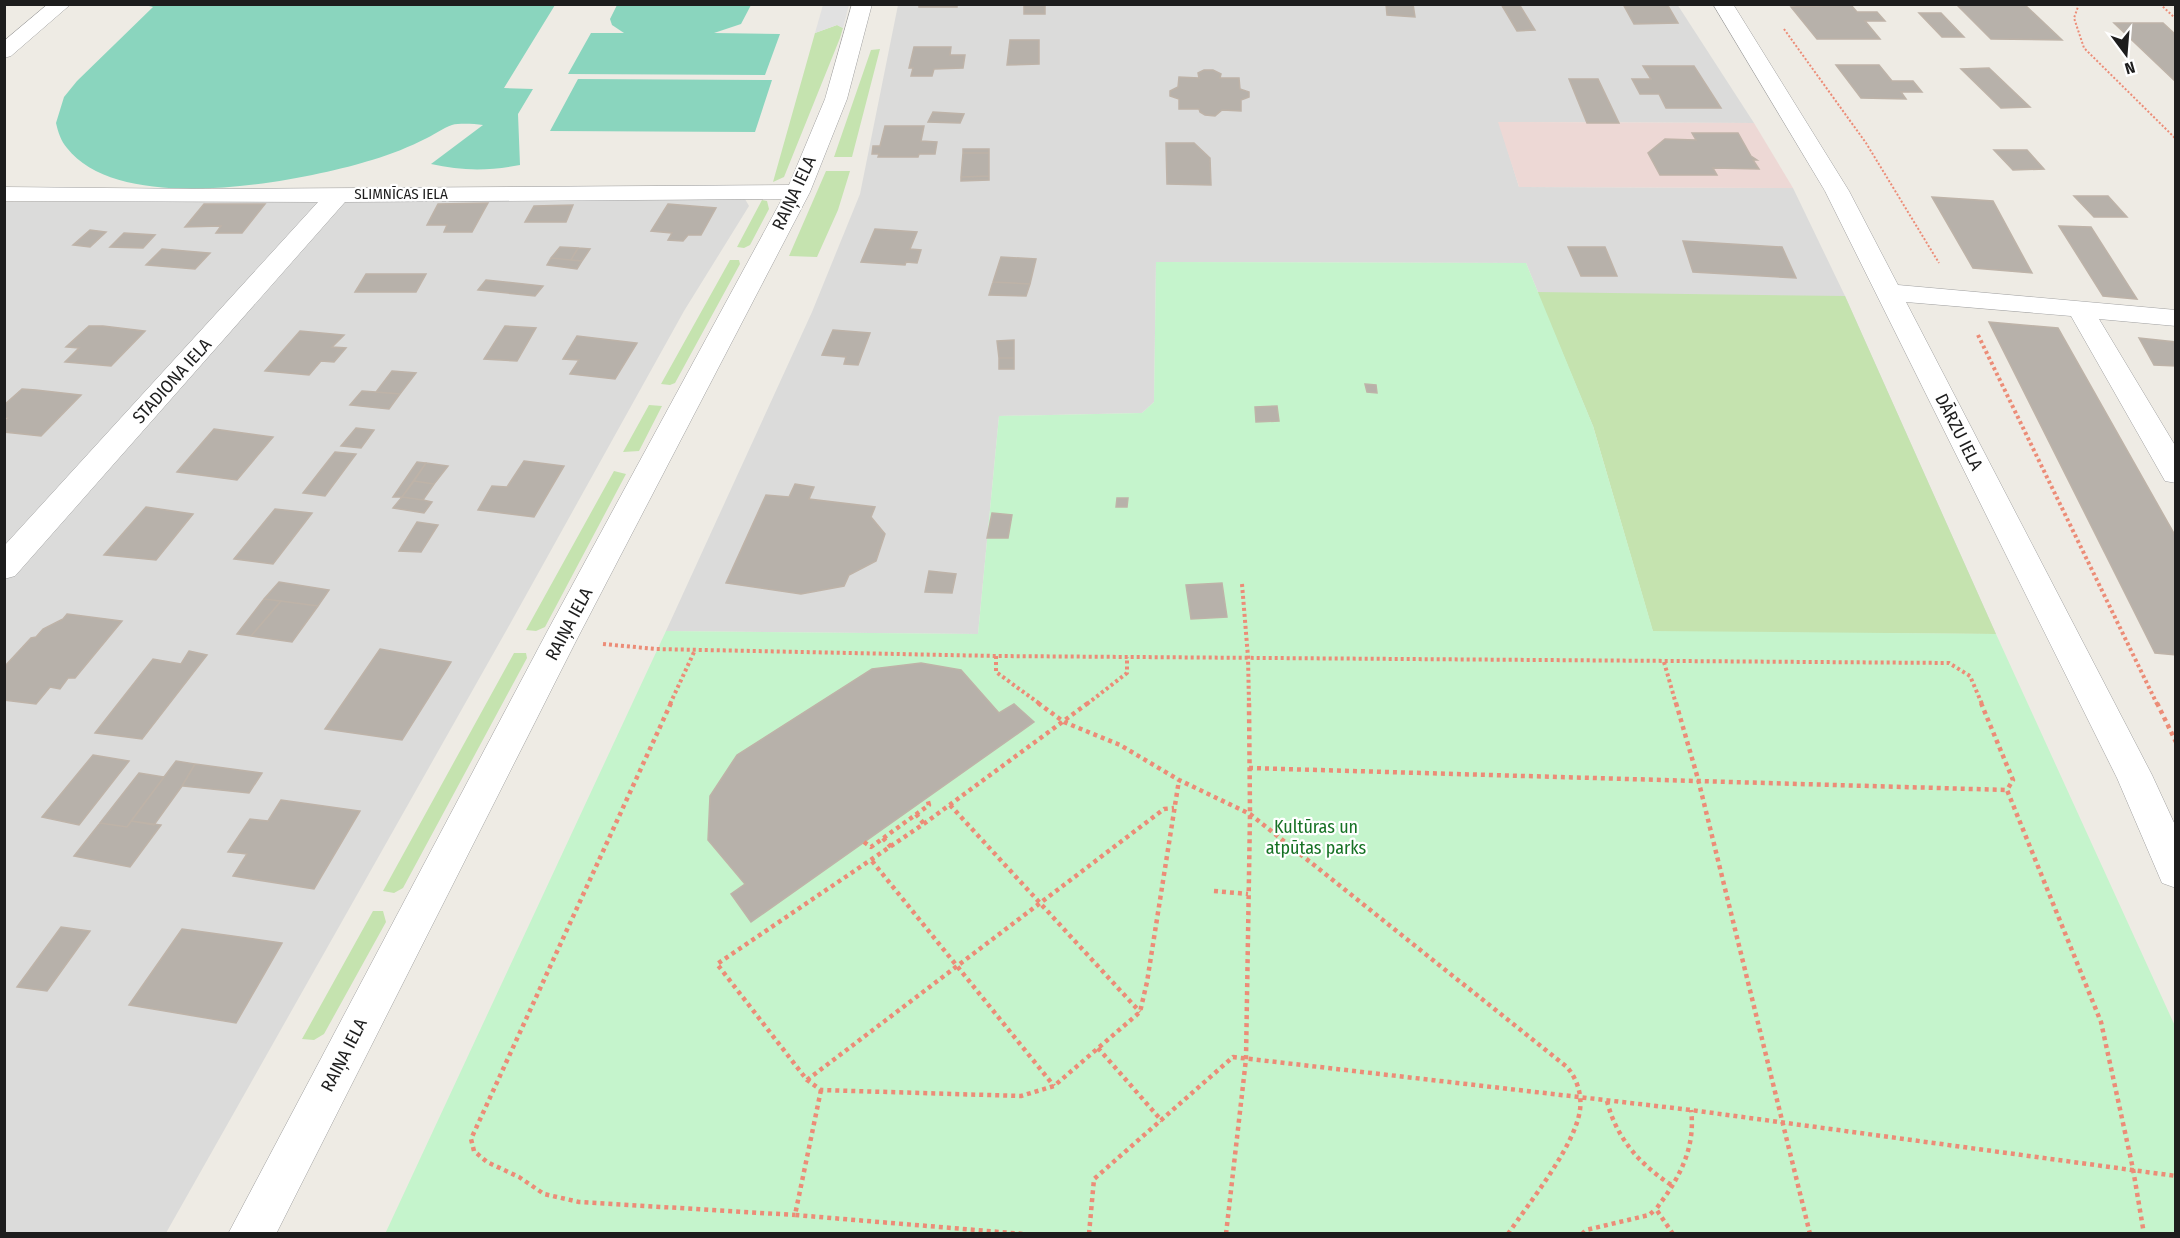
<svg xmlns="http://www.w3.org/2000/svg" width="2180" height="1238" viewBox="0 0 2180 1238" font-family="'Fira Sans Condensed',sans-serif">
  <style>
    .residential { fill: #dbdbda }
    .commercial { fill: #edd8d5 }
    .grass { fill: #c5e3af }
    .park { fill: #c5f4cc }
    .pitch { fill: #8ad5be }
    .parking { fill: #e1e1e1 }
    .building { fill: #b7b1aa; stroke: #beb3a8; stroke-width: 1.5 }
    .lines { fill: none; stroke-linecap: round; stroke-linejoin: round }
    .minor-casing { stroke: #a1a1a1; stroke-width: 1 }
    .path-far2 { stroke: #ec8c77; stroke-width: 2; stroke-dasharray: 2 2; stroke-linecap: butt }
    .path-far1 { stroke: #ec8c77; stroke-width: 4; stroke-dasharray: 3 3; stroke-linecap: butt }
    .path { stroke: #ec8c77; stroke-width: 4.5; stroke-dasharray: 4 4; stroke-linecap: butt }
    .minor { fill: #fff; fill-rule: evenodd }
    .labels { text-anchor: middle; stroke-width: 4.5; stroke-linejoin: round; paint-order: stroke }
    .far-street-label { font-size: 15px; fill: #1d1d1d; stroke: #fff }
    .street-label { font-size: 18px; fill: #1d1d1d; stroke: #fff }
    .park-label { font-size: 18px; fill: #167124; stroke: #fff }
  </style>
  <rect width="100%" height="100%" fill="#eeebe4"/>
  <path class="residential" d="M 1677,4 L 1754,123 L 1499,122 L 1519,187 L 1793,188 L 1845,296 L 1996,634 L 1593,426 L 1526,263 L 1156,262 L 1154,402 L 1142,413 L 999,416 L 978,634 L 666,631 L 812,312 L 860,194 L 898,5 Z
    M 745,199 L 749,206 L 684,311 L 510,624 L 166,1233 L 5,1233 L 4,202 Z"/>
  <path class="commercial" d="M 1498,122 L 1754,123 L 1793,188 L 1519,187 Z"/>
  <path class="grass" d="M 837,25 L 843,28 L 840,38 L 784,177 L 773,182 L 815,33 Z
    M 880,49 L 852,157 L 834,157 L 871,50 Z
    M 826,171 L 850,171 L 838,210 L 817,257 L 789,256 Z
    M 762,200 L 767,201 L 769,209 L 750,245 L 744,248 L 737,247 Z
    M 730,260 L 739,260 L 740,264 L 675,383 L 670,385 L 661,384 Z
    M 1537,292 L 1845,296 L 1996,634 L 1653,632 L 1593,426 Z
    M 649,405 L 662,406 L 639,451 L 623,452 Z
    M 614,471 L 626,474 L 545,627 L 536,631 L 526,630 Z
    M 514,653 L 526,653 L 527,658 L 403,888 L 394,893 L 383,891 Z
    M 373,911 L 383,911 L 386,922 L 324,1034 L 314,1040 L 302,1039 Z"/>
  <path class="park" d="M 1156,262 L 1526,263 L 1593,426 L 1653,631 L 1996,634 L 2175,1026 L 2175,1233 L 385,1234 L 666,631 L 978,634 L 999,416 L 1142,413 L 1154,402 Z"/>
  <path class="pitch" d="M 151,4 L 555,4 L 555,5 L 504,88 L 533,89 L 518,114 L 520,165 C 490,171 461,171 431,164 L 483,125 C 474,124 460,123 452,125 C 443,128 435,134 427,138 C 409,147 392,154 372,160 C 300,182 121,217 67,148 C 61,141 58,132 56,123 L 64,97 L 77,81 L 153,7 L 149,6 Z
    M 617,5 L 751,5 L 741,24 L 714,33 L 780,34 L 765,75 L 568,74 L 591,33 L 624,33 L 612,25 L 610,19 Z
    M 578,79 L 772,80 L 755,132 L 550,131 Z"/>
  <path class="parking" d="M 823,5 L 849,5 L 843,28 L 837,25 L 815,33 Z"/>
  <path class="building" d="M 919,4 L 957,4 L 957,7 L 919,7 Z
    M 1024,4 L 1045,4 L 1045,14 L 1024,14 Z
    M 1386,4 L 1413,4 L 1415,17 L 1387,15 Z
    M 1501,4 L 1519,4 L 1535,30 L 1517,31 Z
    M 1623,4 L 1667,4 L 1678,23 L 1634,24 Z
    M 2024,4 L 2062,40 L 1991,39 L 1957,5 L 1894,4 Z
    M 1851,5 L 1857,12 L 1877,12 L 1885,21 L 1865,21 L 1880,39 L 1817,39 L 1791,7 Z
    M 1919,13 L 1941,13 L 1964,37 L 1942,37 Z
    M 2114,23 L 2163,23 L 2176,35 L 2176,82 Z
    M 1010,40 L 1039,40 L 1039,64 L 1007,65 Z
    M 914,47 L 951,47 L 950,55 L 965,55 L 963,68 L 934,69 L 932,76 L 911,76 L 913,68 L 909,68 Z
    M 1836,65 L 1879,65 L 1892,81 L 1913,81 L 1922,92 L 1901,92 L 1906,99 L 1861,98 Z
    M 1643,66 L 1694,66 L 1721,108 L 1666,108 L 1659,94 L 1640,94 L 1632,79 L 1651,79 Z
    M 1989,68 L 2030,107 L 2001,108 L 1961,69 Z
    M 1204,70 L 1213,70 L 1221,74 L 1220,78 L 1239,78 L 1240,89 L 1249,92 L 1249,97 L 1241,100 L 1241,111 L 1222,110 L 1215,116 L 1205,115 L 1200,112 L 1199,109 L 1179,109 L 1179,99 L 1170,96 L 1170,91 L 1178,87 L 1179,77 L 1199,78 L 1198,73 Z
    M 1569,79 L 1598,79 L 1619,123 L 1587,123 Z
    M 933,112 L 964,114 L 960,123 L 928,122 Z
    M 885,126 L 924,126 L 921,141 L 937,142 L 935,154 L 919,154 L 918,157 L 878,157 L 879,154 L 872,154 L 873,146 L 880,146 Z
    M 1692,133 L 1738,133 L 1751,156 L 1757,160 L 1753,160 L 1759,169 L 1713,168 L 1717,175 L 1660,175 L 1648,153 L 1665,139 L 1696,140 Z
    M 1166,143 L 1194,143 L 1210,158 L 1211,185 L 1167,184 Z
    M 963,149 L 989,149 L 989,153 L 963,153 Z
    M 1994,150 L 2027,150 L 2044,169 L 2013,170 Z
    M 963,153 L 989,153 L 989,176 L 961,177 Z
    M 989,176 L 989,180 L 961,181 L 961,177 Z
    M 2074,196 L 2108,196 L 2127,217 L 2094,217 Z
    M 1932,197 L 1993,201 L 2032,273 L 1973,268 Z
    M 488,203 L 472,232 L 444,232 L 447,225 L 427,225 L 438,204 Z
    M 204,204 L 265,204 L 242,233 L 216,233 L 221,226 L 185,227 Z
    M 668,204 L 716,208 L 701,235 L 688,235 L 683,241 L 668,240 L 672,233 L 651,231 Z
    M 573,205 L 566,222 L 525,222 L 534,206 Z
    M 2059,226 L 2091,227 L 2137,299 L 2103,296 Z
    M 875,229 L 917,232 L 910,249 L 921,250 L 917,263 L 906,262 L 905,265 L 861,262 Z
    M 90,230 L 106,232 L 90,247 L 73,245 Z
    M 124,233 L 155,235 L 143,248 L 110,247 Z
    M 1683,241 L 1782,247 L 1796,278 L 1693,272 Z
    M 560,247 L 578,248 L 571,260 L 551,258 Z
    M 1568,247 L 1605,247 L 1617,276 L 1581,276 Z
    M 578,248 L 590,249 L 582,261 L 571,260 Z
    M 162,249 L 210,253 L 195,269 L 146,265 Z
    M 1001,257 L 1036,259 L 1030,284 L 993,282 Z
    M 551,258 L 571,260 L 582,261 L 577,269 L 547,265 Z
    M 366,274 L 426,274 L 416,292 L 355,292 Z
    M 486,280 L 543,286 L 535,296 L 478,290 Z
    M 993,282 L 1030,284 L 1026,296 L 989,295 Z
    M 1989,322 L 2058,328 L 2176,537 L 2176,655 L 2155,653 Z
    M 89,326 L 103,326 L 145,331 L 111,366 L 65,362 L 79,348 L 66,347 Z
    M 505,326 L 536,328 L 517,361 L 484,359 Z
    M 833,330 L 870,333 L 858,365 L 844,364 L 846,357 L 822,355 Z
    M 300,331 L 344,335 L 332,347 L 346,348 L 334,362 L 321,361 L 309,375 L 265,371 Z
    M 577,336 L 637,343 L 615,379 L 570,374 L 579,360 L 563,359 Z
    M 2139,338 L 2176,342 L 2176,366 L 2154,365 Z
    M 1014,340 L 1014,358 L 999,358 L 997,341 Z
    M 999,358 L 1014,358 L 1014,369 L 999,369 Z
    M 392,371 L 416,373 L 400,394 L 376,392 Z
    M 1365,384 L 1376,385 L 1377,393 L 1367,392 Z
    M 22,389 L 36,390 L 81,395 L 41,436 L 4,432 L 4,421 L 8,418 L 4,417 L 4,405 Z
    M 362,391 L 376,392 L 400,394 L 389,409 L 350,405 Z
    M 1277,406 L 1279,421 L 1256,422 L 1255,407 Z
    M 356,428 L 374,430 L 361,448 L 341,446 Z
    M 214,429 L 273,437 L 237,480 L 177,472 Z
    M 335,452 L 356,454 L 325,496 L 303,493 Z
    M 524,461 L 564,466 L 534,517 L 478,510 L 492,486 L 507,487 Z
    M 417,462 L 426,463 L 402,497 L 393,497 Z
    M 426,463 L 448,466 L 434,484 L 414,481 Z
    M 414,481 L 434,484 L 423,500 L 402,497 Z
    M 795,484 L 814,487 L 809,499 L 875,507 L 871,517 L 885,534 L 876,561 L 849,575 L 844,586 L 801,594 L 726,583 L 766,495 L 789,497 Z
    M 402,497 L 423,500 L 432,502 L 424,513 L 393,508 Z
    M 1117,498 L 1128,498 L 1127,507 L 1116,507 Z
    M 146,507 L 193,514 L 156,560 L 104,555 Z
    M 275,509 L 312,513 L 273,564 L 234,559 Z
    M 992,513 L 1012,515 L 1008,538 L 987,538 Z
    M 417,522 L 438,525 L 421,552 L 399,551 Z
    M 929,571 L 956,574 L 952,593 L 925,592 Z
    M 279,582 L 329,590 L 318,606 L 264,599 Z
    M 1222,583 L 1227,617 L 1191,619 L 1186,585 Z
    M 264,599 L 281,601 L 251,636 L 237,634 Z
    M 281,601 L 318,606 L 292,642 L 251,636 Z
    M 67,614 L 122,621 L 75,678 L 68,678 L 60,689 L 50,687 L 36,704 L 4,700 L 4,667 L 31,638 L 36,637 L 43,629 L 63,619 Z
    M 380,649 L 451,662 L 402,740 L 325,729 Z
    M 189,651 L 207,655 L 142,739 L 95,733 L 153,659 L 181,664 Z
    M 921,663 L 961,670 L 999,713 L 1014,704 L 1034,722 L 751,922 L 731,894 L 745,884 L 708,840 L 710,796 L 737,755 L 872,669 Z
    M 93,755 L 129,761 L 79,825 L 42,817 Z
    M 176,761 L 195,764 L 182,786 L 154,825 L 131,821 Z
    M 195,764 L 262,773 L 249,793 L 182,786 Z
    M 139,773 L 164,777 L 127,827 L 100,823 Z
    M 281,800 L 360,811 L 314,889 L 233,876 L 247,854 L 228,852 L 250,819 L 268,821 Z
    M 131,821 L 161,825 L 130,867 L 74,856 L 100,823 L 127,827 Z
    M 61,927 L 90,931 L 47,991 L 17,987 Z
    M 182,929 L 282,943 L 236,1023 L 129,1005 Z"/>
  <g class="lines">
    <g class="minor-casing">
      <path id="minor" d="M 48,4 L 71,4 L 11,56 L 4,58 L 4,41 Z
        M 852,4 L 872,4 L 847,99 L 810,192 L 576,641 L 276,1234 L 228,1234 L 548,630 L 782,199 L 345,202 L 15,576 L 4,579 L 4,546 L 318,202 L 4,201 L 4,187 L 205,189 L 789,185 L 825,99 Z
        M 1713,4 L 1733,4 L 1849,191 L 1898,285 L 2176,310 L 2176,326 L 2099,319 L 2176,447 L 2176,483 L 2165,481 L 2071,316 L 1906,302 L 2152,775 L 2176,827 L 2176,888 L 2162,883 L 2117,778 L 1825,191 Z"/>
    </g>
    <path class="path-far2" d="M 2079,4 L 2074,18 L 2084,48 L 2176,139
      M 2160,4 L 2176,19
      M 1784,29 L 1866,143 L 1939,263"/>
    <path class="path-far1" d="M 1978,335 L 2157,704
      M 1242,584 L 1248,657 L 1249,704
      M 603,644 L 656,649 L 996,656 L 1949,663 L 1970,676 L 1982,704
      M 996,656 L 996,672 L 1040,704
      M 1664,662 L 1676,704
      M 670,704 L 695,650
      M 1087,704 L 1127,673 L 1127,657"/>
    <path class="path" d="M 671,703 L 471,1139 L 474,1151 L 487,1162 L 519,1177 L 544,1194 L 579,1202 L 795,1215
      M 1038,703 L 1064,722 L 1120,745 L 1179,780 L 1250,814 L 1567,1067 C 1577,1079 1582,1094 1580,1110 C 1575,1146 1529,1203 1508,1234
      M 1088,703 L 925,823 L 717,964 L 807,1080 L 821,1090 L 1021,1096 L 1054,1086 L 1140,1012 L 1147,982 L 1179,780
      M 1676,703 L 1698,779 L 1810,1234
      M 1981,703 L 2013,780 L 2007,790 L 2101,1022 L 2133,1169 L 2144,1234
      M 2157,703 L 2176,742
      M 1249,768 L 2007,790
      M 950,805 L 1140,1012
      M 916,814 L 924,824
      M 883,838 L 892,848
      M 864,842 L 871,847 L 929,805 L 927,798
      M 872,861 L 1054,1086
      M 1214,891 L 1248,894
      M 1098,1048 L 1162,1121
      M 807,1080 L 1164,809 L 1174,808
      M 821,1090 L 795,1215 L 1024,1234
      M 1607,1101 C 1616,1138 1641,1166 1673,1186
      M 1089,1234 L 1094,1179 L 1233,1057 L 1691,1110 L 2176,1176
      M 1226,1234 L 1246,1059 L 1250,814 L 1249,703
      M 1582,1234 L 1586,1230 L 1649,1215 L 1656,1209
      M 1673,1234 L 1656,1209 C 1679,1179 1696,1148 1691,1110"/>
    <use href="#minor" class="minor"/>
  </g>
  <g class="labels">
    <g class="far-street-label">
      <text x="401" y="199">SLIMNĪCAS IELA</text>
    </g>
    <g class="street-label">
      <text transform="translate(794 193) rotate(-65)" y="6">RAIŅA IELA</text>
      <text transform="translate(172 381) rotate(-48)" y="6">STADIONA IELA</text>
      <text transform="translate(1959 432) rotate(63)" y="6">DĀRZU IELA</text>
      <text transform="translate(569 624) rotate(-62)" y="6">RAIŅA IELA</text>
      <text transform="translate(344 1055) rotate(-63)" y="6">RAIŅA IELA</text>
    </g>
    <g class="park-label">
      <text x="1316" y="833">Kultūras un<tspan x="1316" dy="21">atpūtas parks</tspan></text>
    </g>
  </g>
  <rect width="2180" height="1238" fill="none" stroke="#1d1d1d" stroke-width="12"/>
  <g transform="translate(2126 54) rotate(164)" stroke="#ffffff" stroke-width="4.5" paint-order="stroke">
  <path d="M0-4.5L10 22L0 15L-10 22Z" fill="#1d1d1d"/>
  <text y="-9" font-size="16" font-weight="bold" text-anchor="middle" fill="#1d1d1d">N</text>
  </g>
</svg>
